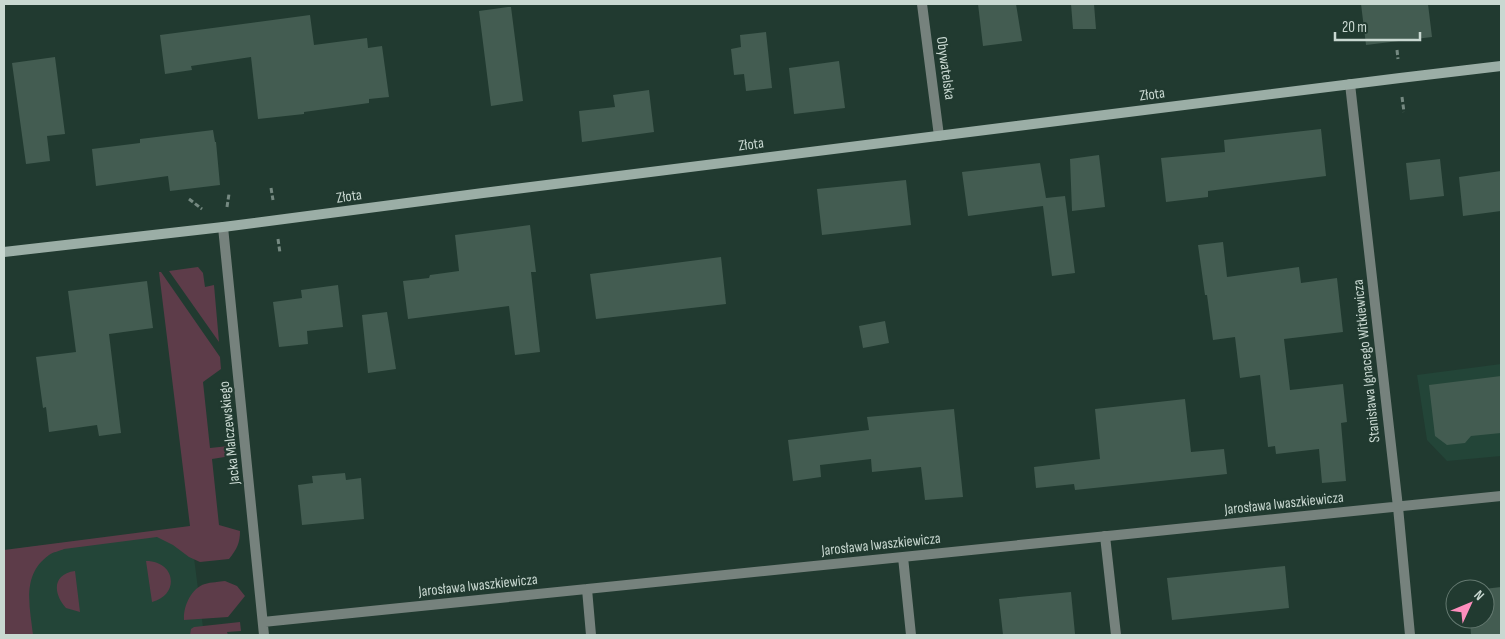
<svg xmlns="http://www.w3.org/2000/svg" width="1505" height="639" viewBox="0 0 1505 639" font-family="'Sofia Sans Condensed',sans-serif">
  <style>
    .built { fill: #234538 }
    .green { fill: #5d3c49 }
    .building { fill: #435c51 }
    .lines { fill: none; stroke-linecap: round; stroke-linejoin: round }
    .path { stroke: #758981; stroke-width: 3; stroke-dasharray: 5 2.5; stroke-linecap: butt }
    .lane { stroke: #76827d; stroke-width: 10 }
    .street { stroke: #76827d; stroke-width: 10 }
    .secondary { stroke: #9baea6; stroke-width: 10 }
    .labels { text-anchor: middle; stroke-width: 4.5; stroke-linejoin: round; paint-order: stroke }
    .street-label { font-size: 15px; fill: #c9d8d1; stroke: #213a30 }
  </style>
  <rect width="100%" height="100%" fill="#213a30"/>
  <path class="built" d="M 1501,364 L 1501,456 L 1447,461 L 1427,440 L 1417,375 Z
    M 190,527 L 204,635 L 31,635 L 21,548 Z"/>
  <path class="green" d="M 198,267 L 203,273 L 205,287 L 214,285 L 219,342 L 169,271 Z
    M 159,272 L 161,272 L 220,357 L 221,369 L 203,382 L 210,448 L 229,446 L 231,456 L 212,459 L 219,525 L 240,531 C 240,543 237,549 229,559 L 200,562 L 189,557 L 173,545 L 157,537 L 64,549 C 60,551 53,552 49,555 C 21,575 30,607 33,635 L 4,635 L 4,550 L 190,526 Z
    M 146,561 C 176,561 180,595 152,602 Z
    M 75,571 L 80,612 L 66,608 C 53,594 52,574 75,571 Z
    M 225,581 L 237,586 L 245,596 L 228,617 L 184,620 C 183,607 191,588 205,584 C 211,582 219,582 225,581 Z
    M 240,622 L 241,631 L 227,632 L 228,635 L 190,635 L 191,629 L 194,627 Z"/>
  <path class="building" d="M 978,4 L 1016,4 L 1022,41 L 983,46 Z
    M 1071,4 L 1094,4 L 1096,29 L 1073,29 Z
    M 1361,4 L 1428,4 L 1432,37 L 1366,45 Z
    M 508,7 L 511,7 L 523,101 L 491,106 L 479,11 Z
    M 310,15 L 314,45 L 367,38 L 368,48 L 382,46 L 389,97 L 369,99 L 369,103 L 304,112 L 304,114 L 258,119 L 251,57 L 191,66 L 192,70 L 165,74 L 160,35 Z
    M 766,32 L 772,88 L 746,91 L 744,74 L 734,75 L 731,49 L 741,47 L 740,35 Z
    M 55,57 L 65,134 L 47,136 L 50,161 L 26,164 L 12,63 Z
    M 839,61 L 845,108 L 794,114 L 789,68 Z
    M 649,90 L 654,132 L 582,142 L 579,111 L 615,107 L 613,95 Z
    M 1321,129 L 1326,176 L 1208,191 L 1208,197 L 1166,202 L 1161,158 L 1225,152 L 1224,140 Z
    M 213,130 L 215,142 L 216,142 L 220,185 L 170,191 L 168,176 L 96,186 L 92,149 L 140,143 L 140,139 Z
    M 1099,155 L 1105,207 L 1072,211 L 1070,159 Z
    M 1440,159 L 1444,196 L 1410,200 L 1406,163 Z
    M 1040,163 L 1046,198 L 1065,196 L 1075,273 L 1052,276 L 1043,206 L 968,216 L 962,172 Z
    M 1501,171 L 1501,211 L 1463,216 L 1459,177 Z
    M 906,180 L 911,225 L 822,235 L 817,189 Z
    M 530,225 L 536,272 L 531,272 L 540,352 L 515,355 L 509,306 L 408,319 L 403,281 L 429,278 L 430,275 L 459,271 L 455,235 Z
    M 1223,242 L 1227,277 L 1299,267 L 1301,283 L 1337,278 L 1343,332 L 1284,339 L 1290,390 L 1343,384 L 1347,422 L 1341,423 L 1346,481 L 1322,483 L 1319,449 L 1276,454 L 1275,446 L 1268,447 L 1260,375 L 1240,378 L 1235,337 L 1213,340 L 1207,295 L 1205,295 L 1198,245 Z
    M 721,257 L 726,304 L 596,319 L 590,274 Z
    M 147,281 L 153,328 L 109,334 L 121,433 L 99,436 L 97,425 L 49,432 L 46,407 L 43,408 L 36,357 L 76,352 L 68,291 Z
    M 338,285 L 343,327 L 307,331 L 308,344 L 279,347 L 273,302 L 302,298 L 301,290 Z
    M 387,312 L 396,369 L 368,373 L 362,315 Z
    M 885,321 L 889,343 L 863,348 L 859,326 Z
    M 1501,376 L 1501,433 L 1471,436 L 1465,443 L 1447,445 L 1435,436 L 1429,385 Z
    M 1185,399 L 1191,452 L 1224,449 L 1227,474 L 1075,490 L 1074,484 L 1036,488 L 1034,467 L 1100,459 L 1095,409 Z
    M 954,409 L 963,497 L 925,500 L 921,467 L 872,472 L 871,459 L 820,465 L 821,477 L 793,481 L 788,440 L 869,430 L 867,417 Z
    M 345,473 L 346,480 L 361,478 L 364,519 L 302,525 L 298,485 L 313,483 L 312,476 Z
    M 1285,566 L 1289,608 L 1172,620 L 1167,578 Z
    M 1501,587 L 1501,635 L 1471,635 L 1470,619 L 1485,619 L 1484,589 Z
    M 1071,592 L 1075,634 L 1057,635 L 1003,635 L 999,599 Z"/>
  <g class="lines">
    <path class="path" d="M 1397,50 L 1398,59
      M 1402,97 L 1404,112
      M 271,188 L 273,200
      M 189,199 L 202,209
      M 227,207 L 229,194
      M 278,239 L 280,253"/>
    <path class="lane" d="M 1105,536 L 1116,635"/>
    <path class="street" d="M 922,4 L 939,136
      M 1350,84 L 1398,507 L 1410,635
      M 223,227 L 264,635
      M 903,557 L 911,635
      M 587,589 L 591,635
      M 263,622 L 1501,496"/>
    <path class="secondary" d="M 4,252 L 223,227 L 483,193 L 1400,78 L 1501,66"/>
  </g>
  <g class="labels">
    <g class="street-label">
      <text transform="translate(946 68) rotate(82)" y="5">Obywatelska</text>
      <text transform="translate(1152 94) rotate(-7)" y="5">Złota</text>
      <text transform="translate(751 144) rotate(-7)" y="5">Złota</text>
      <text transform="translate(349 196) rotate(-8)" y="5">Złota</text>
      <text transform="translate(1366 361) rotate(-96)" y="5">Stanisława Ignacego Witkiewicza</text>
      <text transform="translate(229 433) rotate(-96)" y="5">Jacka Malczewskiego</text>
      <text transform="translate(1284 503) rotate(-6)" y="5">Jarosława Iwaszkiewicza</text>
      <text transform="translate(881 544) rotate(-6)" y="5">Jarosława Iwaszkiewicza</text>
      <text transform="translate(478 585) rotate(-6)" y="5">Jarosława Iwaszkiewicza</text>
    </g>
  </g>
  <rect width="1505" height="639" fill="none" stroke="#c9d8d1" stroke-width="10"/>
  <g transform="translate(1470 604) rotate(46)"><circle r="24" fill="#213a30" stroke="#647970"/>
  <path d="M0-4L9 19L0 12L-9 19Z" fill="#fe8ebd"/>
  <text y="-8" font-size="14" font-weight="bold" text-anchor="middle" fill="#c9d8d1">N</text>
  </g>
  <path d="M1335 32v8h85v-8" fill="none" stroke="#c9d8d1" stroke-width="2.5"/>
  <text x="1342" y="32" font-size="15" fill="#c9d8d1" stroke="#213a30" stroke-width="4" paint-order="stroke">20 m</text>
</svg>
